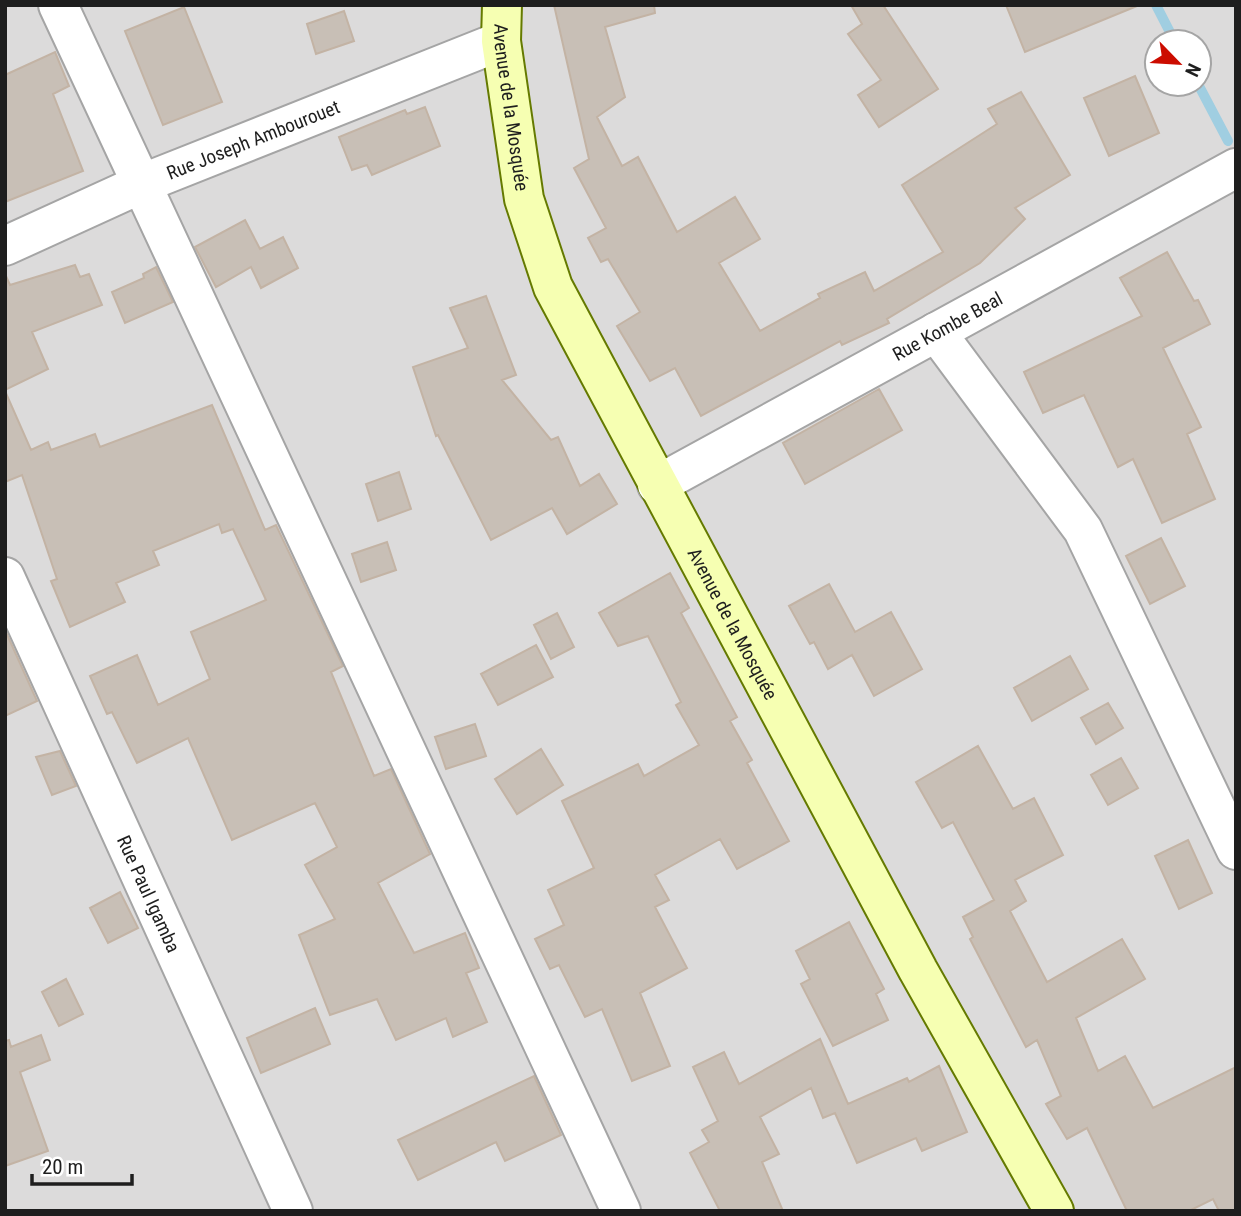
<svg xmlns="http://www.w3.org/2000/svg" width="1241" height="1216" viewBox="0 0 1241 1216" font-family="'Roboto Condensed',sans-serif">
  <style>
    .residential { fill: #dcdbdb; fill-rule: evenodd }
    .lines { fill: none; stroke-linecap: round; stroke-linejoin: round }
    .stream { stroke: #a0cee1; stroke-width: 10 }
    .building { fill: #c8bfb6; stroke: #c3b3a4; stroke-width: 2 }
    .street-casing { stroke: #a5a5a5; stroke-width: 42 }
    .secondary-casing { stroke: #657a00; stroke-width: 42 }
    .street { stroke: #fff; stroke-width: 38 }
    .secondary { stroke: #f6ffb2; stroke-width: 38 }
    .labels { text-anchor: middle; stroke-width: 5; stroke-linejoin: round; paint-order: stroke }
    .street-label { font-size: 19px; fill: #1e1e1e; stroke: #fff }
  </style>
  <rect width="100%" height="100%" fill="#f0ece3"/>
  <path class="residential" d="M 5,5 L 1236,5 L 1236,1211 L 5,1211 ZM 1157,42 L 1199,42 L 1199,84 L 1157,84 Z"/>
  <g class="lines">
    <path class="stream" d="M 1156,5 L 1175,42
      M 1198,84 L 1228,141"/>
  </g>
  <path class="building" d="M 554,5 L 654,5 L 655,13 L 605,27 L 625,97 L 597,117 L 622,166 L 638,157 L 677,232 L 735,197 L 760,239 L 719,263 L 760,331 L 820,298 L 818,294 L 865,272 L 874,291 L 943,252 L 902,185 L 997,124 L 988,109 L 1021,92 L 1070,175 L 1015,208 L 1025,219 L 980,263 L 887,319 L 889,323 L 842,345 L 840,341 L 701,416 L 675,368 L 650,381 L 617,326 L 640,312 L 608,259 L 601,262 L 588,238 L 606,228 L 574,168 L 589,159 Z
    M 851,5 L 883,5 L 938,89 L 879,127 L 858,95 L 881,80 L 848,34 L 862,24 Z
    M 1006,5 L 1137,5 L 1137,6 L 1025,52 Z
    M 184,7 L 222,102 L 163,125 L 125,31 Z
    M 344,11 L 354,41 L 316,54 L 307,24 Z
    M 55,52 L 69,86 L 53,94 L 83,171 L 5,202 L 5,75 Z
    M 1135,76 L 1159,133 L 1109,156 L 1084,98 Z
    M 425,107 L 440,146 L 372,175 L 367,165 L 352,170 L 339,137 L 405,110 L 407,114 Z
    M 245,220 L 260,249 L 283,237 L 298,268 L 261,288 L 251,267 L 216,287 L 195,247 Z
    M 1167,252 L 1194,301 L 1198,300 L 1210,324 L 1163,348 L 1201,427 L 1187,434 L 1215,499 L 1162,523 L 1133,459 L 1118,467 L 1084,395 L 1043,413 L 1024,372 L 1142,316 L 1120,278 Z
    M 75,265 L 80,277 L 89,274 L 102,305 L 32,332 L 48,369 L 5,390 L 5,274 L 10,285 Z
    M 156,267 L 173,302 L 125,323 L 112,292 L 144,278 L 143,274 Z
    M 486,296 L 516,375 L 502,380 L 551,440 L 558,437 L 580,486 L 599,474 L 617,504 L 567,534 L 552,508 L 491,540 L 438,435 L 436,436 L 413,367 L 468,348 L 450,308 Z
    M 879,389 L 902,430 L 805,484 L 783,443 Z
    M 5,391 L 31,450 L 48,442 L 51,450 L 95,434 L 100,447 L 212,405 L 265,530 L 276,525 L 343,666 L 331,672 L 374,776 L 391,769 L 430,854 L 378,883 L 414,953 L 465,933 L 479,968 L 466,973 L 487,1022 L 453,1037 L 446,1018 L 396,1040 L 377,999 L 330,1015 L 299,935 L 335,919 L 305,865 L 337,847 L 315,803 L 232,840 L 188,738 L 137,763 L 112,712 L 107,714 L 90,676 L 137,655 L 158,705 L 210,679 L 191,632 L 266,600 L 233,529 L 222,533 L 219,524 L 153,551 L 159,565 L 116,583 L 125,602 L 70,627 L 51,581 L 57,579 L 22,475 L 5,482 Z
    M 399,472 L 411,509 L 378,521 L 366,484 Z
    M 1161,538 L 1185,586 L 1150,604 L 1126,556 Z
    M 387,542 L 396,570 L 361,582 L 352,554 Z
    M 670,573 L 689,608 L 681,613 L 737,717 L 730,721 L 752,760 L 747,763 L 789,841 L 737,869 L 720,839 L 655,875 L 669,900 L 655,907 L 687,968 L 640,993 L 670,1066 L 632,1081 L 602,1009 L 585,1017 L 559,965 L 550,969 L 535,939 L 564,925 L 548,890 L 594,868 L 562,801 L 638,764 L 644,776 L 699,745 L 676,705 L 681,702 L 648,636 L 618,646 L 599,613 Z
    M 829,584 L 855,632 L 891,612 L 922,669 L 874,696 L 852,655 L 828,669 L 814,642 L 810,644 L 789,606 Z
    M 557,613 L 574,647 L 551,659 L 534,625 Z
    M 5,630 L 37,701 L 5,716 Z
    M 536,645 L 553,677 L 498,705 L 481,674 Z
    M 1070,656 L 1088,689 L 1032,721 L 1014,688 Z
    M 1108,703 L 1123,728 L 1096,744 L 1081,718 Z
    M 475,724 L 486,756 L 446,769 L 435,737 Z
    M 978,746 L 1013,809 L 1034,798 L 1063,855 L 1015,880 L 1026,901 L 1010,911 L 1047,982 L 1122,939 L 1145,979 L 1076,1018 L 1098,1071 L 1125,1056 L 1153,1108 L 1236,1067 L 1236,1211 L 1219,1211 L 1213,1199 L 1189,1211 L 1127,1211 L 1087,1128 L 1067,1139 L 1046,1104 L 1061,1096 L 1037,1040 L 1026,1047 L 970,939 L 973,937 L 963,917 L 994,900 L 953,822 L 942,828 L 916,782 Z
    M 541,749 L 563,785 L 517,814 L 495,779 Z
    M 60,751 L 76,786 L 52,795 L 36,757 Z
    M 1121,758 L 1138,788 L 1108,805 L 1091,775 Z
    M 1188,840 L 1212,893 L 1179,909 L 1155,856 Z
    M 120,892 L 138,928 L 108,943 L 90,908 Z
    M 849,922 L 884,989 L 876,994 L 888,1020 L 833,1046 L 801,984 L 810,979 L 796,951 Z
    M 66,979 L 83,1014 L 59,1026 L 42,992 Z
    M 315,1008 L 330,1044 L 261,1073 L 247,1038 Z
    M 41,1035 L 50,1060 L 20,1072 L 48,1151 L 5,1166 L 5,1041 L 9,1040 L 11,1047 Z
    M 820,1039 L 848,1104 L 907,1078 L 909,1082 L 939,1066 L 967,1132 L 922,1151 L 916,1138 L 857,1163 L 835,1113 L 823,1118 L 811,1088 L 760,1117 L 779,1154 L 762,1162 L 783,1211 L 720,1211 L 690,1153 L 709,1142 L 702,1130 L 718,1121 L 693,1067 L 724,1052 L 739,1084 Z
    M 534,1076 L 561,1135 L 505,1161 L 496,1142 L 418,1180 L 398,1140 Z"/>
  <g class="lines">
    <g class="street-casing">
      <g id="street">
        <path d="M 58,5 L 621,1211"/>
        <path id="s1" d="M 5,246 L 141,184 L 501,41"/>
        <path d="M 936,332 L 1083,530 L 1236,850"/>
        <path id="s2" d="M 657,485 L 1236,168"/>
        <path id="s3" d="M 5,577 L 293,1211"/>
      </g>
    </g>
    <g class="secondary-casing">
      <g id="secondary">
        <path id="s4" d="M 502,5 L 501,41 L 524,199 L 553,287 L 918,970 L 1054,1211"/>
      </g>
    </g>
    <use href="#street" class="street"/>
    <use href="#secondary" class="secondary"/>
  </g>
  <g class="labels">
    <g class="street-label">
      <text dy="7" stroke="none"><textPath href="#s4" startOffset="103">Avenue de la Mosquée</textPath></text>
      <text dy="7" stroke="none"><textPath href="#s1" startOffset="270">Rue Joseph Ambourouet</textPath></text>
      <text dy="7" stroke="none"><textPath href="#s2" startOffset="331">Rue Kombe Beal</textPath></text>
      <text dy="7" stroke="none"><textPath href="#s4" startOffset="670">Avenue de la Mosquée</textPath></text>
      <text dy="7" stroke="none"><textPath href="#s3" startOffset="348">Rue Paul Igamba</textPath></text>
    </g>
  </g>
  <rect width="1241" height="1216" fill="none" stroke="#1e1e1e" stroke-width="14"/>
  <g transform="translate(1178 63) rotate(115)"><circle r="33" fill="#ffffff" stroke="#a5a5a5" stroke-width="2"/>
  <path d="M0-5L12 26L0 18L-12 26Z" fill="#cc0c00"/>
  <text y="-10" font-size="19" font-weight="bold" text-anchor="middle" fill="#1e1e1e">N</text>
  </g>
  <path d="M32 1174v10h100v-10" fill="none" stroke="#1e1e1e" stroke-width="3.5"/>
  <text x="42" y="1174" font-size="21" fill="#1e1e1e" stroke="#ffffff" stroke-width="5" paint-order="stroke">20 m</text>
</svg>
